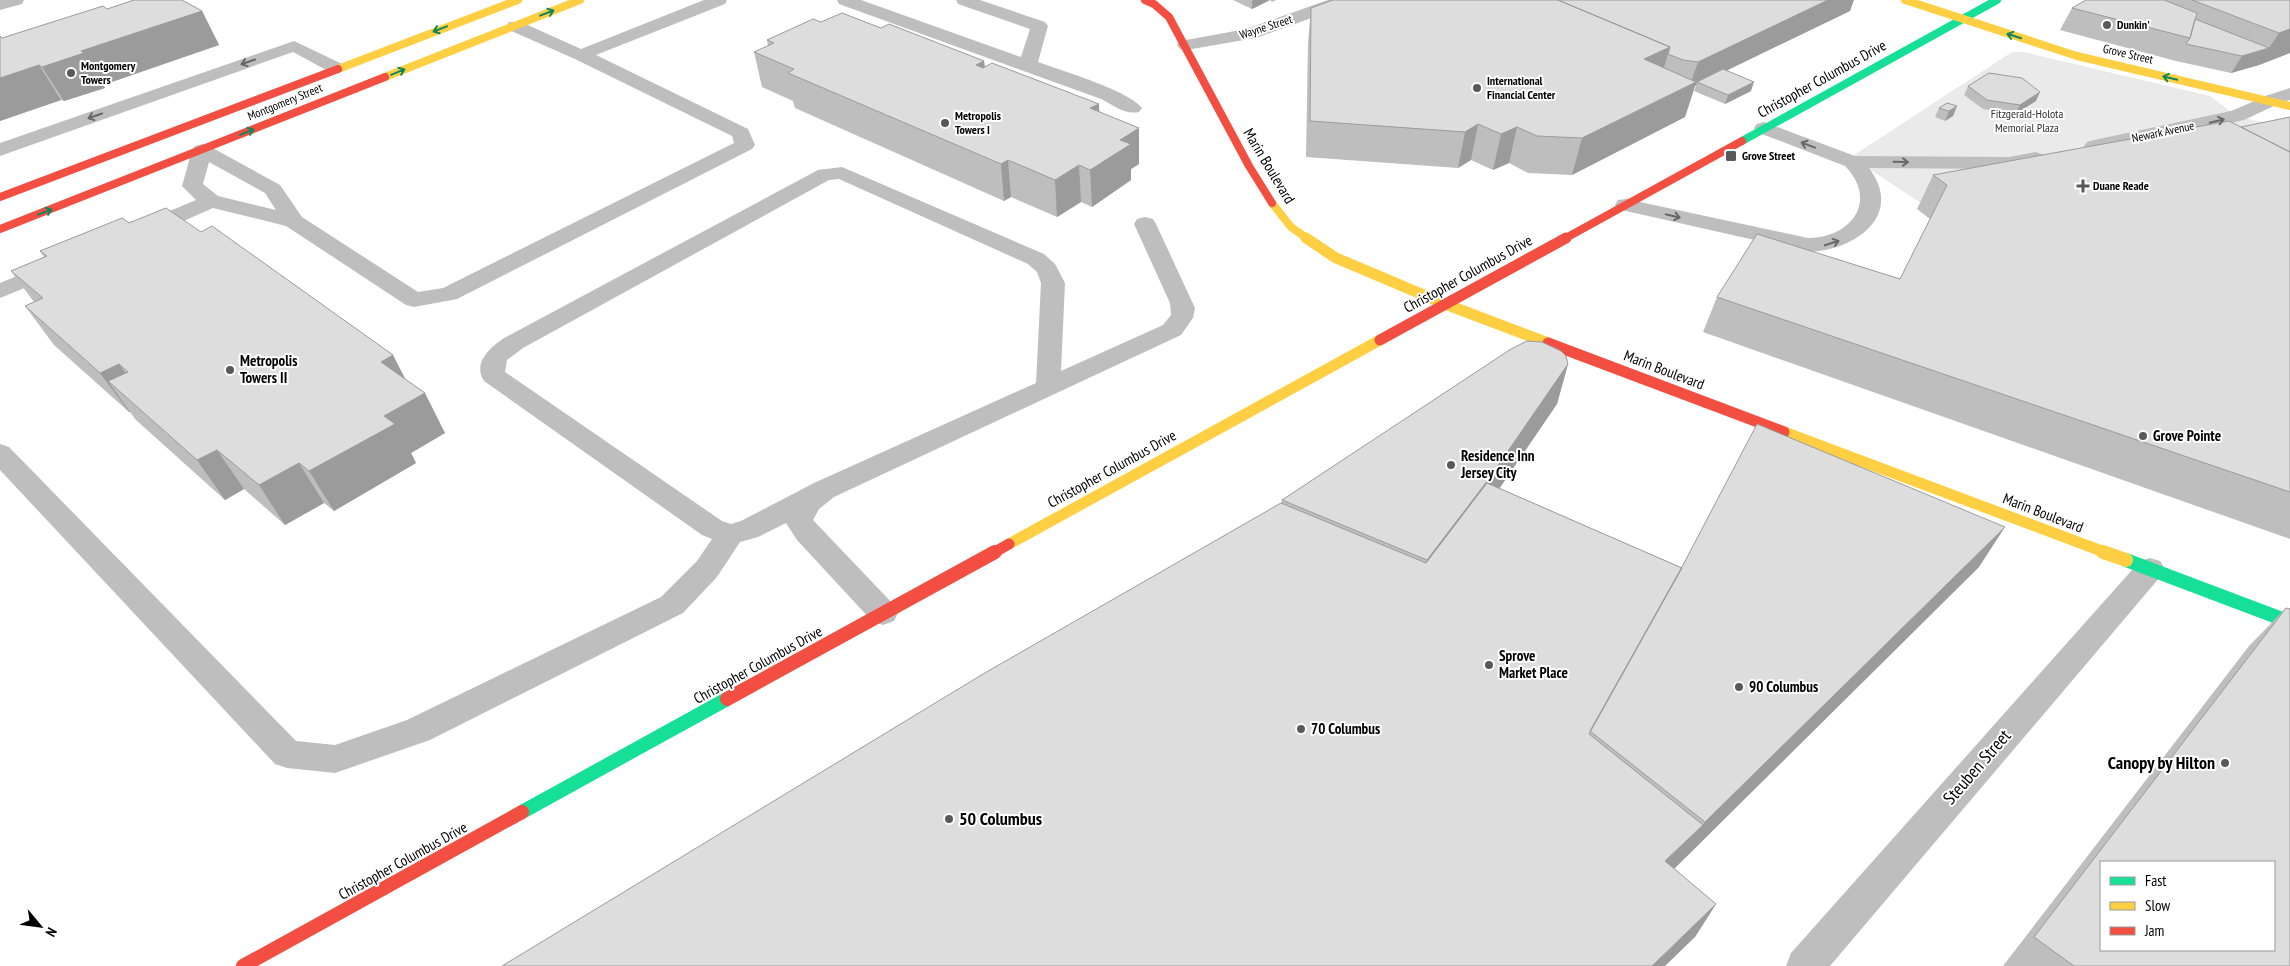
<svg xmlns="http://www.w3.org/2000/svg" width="2290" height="966" viewBox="0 0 2290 966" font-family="'PT Sans Narrow',sans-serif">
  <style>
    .green { fill: #eaeaea }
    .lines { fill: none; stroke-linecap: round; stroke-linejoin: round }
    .lane { fill: #bebebe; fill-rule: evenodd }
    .street { fill: #bebebe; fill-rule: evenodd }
    .fast-far1 { stroke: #16e098; stroke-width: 8 }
    .fast { stroke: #16e098; stroke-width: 14 }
    .slow-far2 { stroke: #ffcf43; stroke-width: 8 }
    .slow-far1 { stroke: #ffcf43; stroke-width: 11 }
    .slow { stroke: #ffcf43; stroke-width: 14 }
    .jam-far2 { stroke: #f24e42; stroke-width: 8 }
    .jam-far1 { stroke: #f24e42; stroke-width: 11 }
    .jam { stroke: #f24e42; stroke-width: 14 }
    .wall { fill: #bebebe }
    .shaded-wall { fill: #9b9b9b }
    .building { fill: #ddd; stroke: #9b9b9b; fill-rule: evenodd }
    .oneway { stroke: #0d865b }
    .oneway2 { stroke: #686868 }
    .poi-dot { fill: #595959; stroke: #fff; stroke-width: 2 }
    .labels { text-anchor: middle; stroke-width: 4; stroke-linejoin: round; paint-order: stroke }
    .far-poi-label { font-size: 12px; font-weight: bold; fill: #000; stroke: #fff; text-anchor: start }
    .far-street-label { font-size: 12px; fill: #000; stroke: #fff }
    .far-park-label { font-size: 12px; fill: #303030; stroke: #fff }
    .street-label { font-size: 15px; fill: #000; stroke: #fff }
    .poi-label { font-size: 15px; font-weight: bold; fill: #000; stroke: #fff; text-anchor: start }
    .near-poi-label { font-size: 18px; font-weight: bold; fill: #000; stroke: #fff; text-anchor: end }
    .near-street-label { font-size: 18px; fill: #000; stroke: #fff }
  </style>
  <rect width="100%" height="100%" fill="#fff"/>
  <path class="green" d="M 2012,52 L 2024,52 L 2210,96 L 2237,116 L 2290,129 L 1927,207 L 1851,157 Z"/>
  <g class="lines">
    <path class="lane" d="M 704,0 L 727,0 L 725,4 L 596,55 L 748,129 L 755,145 L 752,149 L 457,299 L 414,307 L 406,305 L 286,226 L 213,208 L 152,235 L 144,237 L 136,235 L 133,230 L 136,225 L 196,200 L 182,186 L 192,150 L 195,146 L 202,144 L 209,146 L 280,185 L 302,217 L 418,292 L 443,288 L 734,143 L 732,136 L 575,59 L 509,30 L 506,26 L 509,22 L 521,22 L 581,49 ZM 209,162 L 265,193 L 276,210 L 218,196 L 203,184 Z
      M 837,0 L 861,0 L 1021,57 L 1030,29 L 958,4 L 956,0 L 980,0 L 1045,22 L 1048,26 L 1038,62 C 1060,70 1130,91 1142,108 L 1139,112 C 1125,115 1113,105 1101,99 L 839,4 Z
      M 294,41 L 342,64 L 345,68 L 342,72 L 330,72 L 293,52 L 0,156 L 0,143 Z
      M 2269,95 L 2276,97 L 2278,101 L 2276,105 L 2244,120 L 2094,152 L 2087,150 L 2084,146 L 2087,142 L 2094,140 L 2231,111 Z
      M 1764,122 L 1855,156 L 2009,157 L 2035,152 L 2042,154 L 2045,158 L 2042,162 L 2009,169 L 1869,168 C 1905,216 1854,251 1808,252 L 1626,211 L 1618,210 L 1615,205 L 1618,200 L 1626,199 L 1808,238 C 1851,238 1879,201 1845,166 L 1757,132 L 1754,128 L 1757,124 Z
      M 842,167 L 1044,254 L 1055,264 L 1065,283 L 1061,371 L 1163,325 L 1171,315 L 1170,303 L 1134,224 L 1137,219 L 1145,217 L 1153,219 L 1156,224 L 1195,308 L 1193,318 L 1181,335 L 834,497 L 819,509 L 813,520 L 894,605 L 898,613 L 894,621 L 883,625 L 872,621 L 797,540 L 786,523 L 758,537 L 740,542 L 717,577 L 683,613 L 430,740 L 335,773 L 287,768 L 275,764 L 0,470 L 0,444 L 9,447 L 296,741 L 335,745 L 407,720 L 661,597 L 697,561 L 712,539 L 702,535 L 484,381 C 472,363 491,346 506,337 L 818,170 ZM 839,179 L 1028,264 L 1037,272 L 1041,283 L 1036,383 L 814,483 L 741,521 L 731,524 L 722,521 L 505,372 L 507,360 L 523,348 L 829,180 Z
      M 53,261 L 61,263 L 64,268 L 61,273 L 0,298 L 0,283 Z"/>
    <path class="street" d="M 0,0 L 24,0 L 22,4 L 0,10 Z
      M 1328,0 L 1352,0 L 1350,4 L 1256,38 L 1186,50 L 1180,49 L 1177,45 L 1180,41 L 1186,40 L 1246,29 Z
      M 2290,88 L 2290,100 L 2269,107 L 2262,105 L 2260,101 L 2262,97 Z
      M 2150,558 L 2160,561 L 2165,569 L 2160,577 L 1830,966 L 1786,966 L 1791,953 L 2140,561 Z"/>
    <path class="fast-far1" d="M 1742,141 L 1997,0"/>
    <path class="fast" d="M 2126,560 L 2290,622
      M 522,812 L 727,699"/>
    <path class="slow-far2" d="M 1905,0 L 2077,56 L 2290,106
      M 338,69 L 518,0
      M 385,77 L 580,0
      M 1272,203 L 1291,227 L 1308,239"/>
    <path class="slow-far1" d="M 1306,238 L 1336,258 L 1445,304 L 1548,343
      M 1784,432 L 2107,553
      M 1009,544 L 1380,340"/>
    <path class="slow" d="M 2103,552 L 2126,560"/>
    <path class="jam-far2" d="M 1145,0 L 1154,4 L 1169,17 L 1249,166 L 1272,203
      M 0,197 L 338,69
      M 0,229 L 385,77
      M 1564,239 L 1742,141"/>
    <path class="jam-far1" d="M 1380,340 L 1566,238
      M 1548,343 L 1784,432
      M 993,553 L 1009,544"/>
    <path class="jam" d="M 727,699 L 995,552
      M 243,966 L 522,812"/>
  </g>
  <path class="wall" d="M 1233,0 L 1276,0 L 1272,2 L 1270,0 L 1252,9 Z
    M 2086,0 L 2290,0 L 2290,53 L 2259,65 L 2231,73 L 2176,61 L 2060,30 L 2072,8 Z
    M 1311,8 L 1850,11 L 1727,70 L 1751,91 L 1725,104 L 1694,91 L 1696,86 L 1695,86 L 1685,117 L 1572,175 L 1528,173 L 1509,163 L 1493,170 L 1471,160 L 1458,168 L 1306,157 L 1308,42 Z
    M 107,9 L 202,11 L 219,45 L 103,85 L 105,88 L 64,101 L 61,100 L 0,121 L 0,36 L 2,38 Z
    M 821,22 L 881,28 L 984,61 L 985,67 L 1099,104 L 1099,112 L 1139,164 L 1131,169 L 1131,180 L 1092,207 L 1081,202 L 1057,217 L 1011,197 L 1004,201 L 795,108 L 793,101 L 762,87 L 754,52 L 768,46 L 767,40 Z
    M 1968,86 L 2036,101 L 2015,114 L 1983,109 L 1964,95 Z
    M 1957,106 L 1953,116 L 1945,121 L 1935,117 L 1939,108 Z
    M 2290,117 L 2290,539 L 1703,332 L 1717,297 L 1900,279 L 1930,219 L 1917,209 L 1933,175 L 2241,127 Z
    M 129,223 L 406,380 L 445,433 L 411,453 L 416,463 L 334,511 L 324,503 L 285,525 L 244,489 L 225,500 L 136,420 L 130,412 L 129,412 L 54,345 L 25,306 L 34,302 L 11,271 L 44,257 L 40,251 Z
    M 1568,364 L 1557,404 L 1499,488 L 1682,568 L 1979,567 L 1674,869 L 1716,904 L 1695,937 L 1281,503 L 1282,500 Z
    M 2286,608 L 2290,966 L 2003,966 L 2249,646 Z"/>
  <path class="shaded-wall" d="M 1253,0 L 1270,0 L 1252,9 L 1252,1 Z
    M 1828,0 L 1854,0 L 1850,11 L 1701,83 L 1697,82 L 1696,86 L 1695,86 L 1685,117 L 1572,175 L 1582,138 L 1690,85 L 1698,62 Z
    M 202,11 L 219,45 L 103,85 L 105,88 L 64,101 L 42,67 L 81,51 Z
    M 2290,29 L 2290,53 L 2259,65 L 2231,73 L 2242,56 L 2269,48 L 2279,33 Z
    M 1670,47 L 1660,81 L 1644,59 Z
    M 984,61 L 988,95 L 976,65 Z
    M 39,65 L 61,100 L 0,121 L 0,78 Z
    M 1754,82 L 1751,91 L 1725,104 L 1728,95 Z
    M 2040,92 L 2036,101 L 2015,114 L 2020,105 Z
    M 1099,104 L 1100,139 L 1090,108 Z
    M 1957,106 L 1953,116 L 1945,121 L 1949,111 Z
    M 1478,124 L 1471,160 L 1458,168 L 1465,132 Z
    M 1517,127 L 1509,163 L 1493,170 L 1501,134 Z
    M 1139,128 L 1139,164 L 1131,169 L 1131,180 L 1092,207 L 1090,170 L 1120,140 Z
    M 1008,160 L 1011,197 L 1004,201 L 1001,164 Z
    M 1079,165 L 1081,202 L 1057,217 L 1055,180 Z
    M 393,355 L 413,394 L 381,362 Z
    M 119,364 L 147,403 L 108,381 L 130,412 L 129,412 L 100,373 Z
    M 1568,364 L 1557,404 L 1478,520 L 1418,600 L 1427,560 Z
    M 425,393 L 445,433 L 411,453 L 416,463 L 334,511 L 309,471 L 384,416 Z
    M 217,450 L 244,489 L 225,500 L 197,460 Z
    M 299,463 L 324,503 L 285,525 L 259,485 Z
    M 2005,527 L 1979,567 L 1684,859 L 1647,895 L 1665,861 L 1703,825 L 1705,822 Z
    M 1716,904 L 1695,937 L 1665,966 L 1652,966 Z"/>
  <path class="building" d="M 134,0 L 182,0 L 202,11 L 81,51 L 84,53 L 42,67 L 39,65 L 0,78 L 0,36 L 2,38 L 103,6 L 107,9 Z
    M 1333,0 L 1558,0 L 1670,47 L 1644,59 L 1696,82 L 1582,138 L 1537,136 L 1517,127 L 1501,134 L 1478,124 L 1465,132 L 1310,121 L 1311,8 Z
    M 1558,0 L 1828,0 L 1698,62 L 1683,60 L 1668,54 L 1670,47 Z
    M 2086,0 L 2164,0 L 2197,13 L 2190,38 L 2072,8 Z
    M 2192,0 L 2290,0 L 2290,29 L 2279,33 Z
    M 842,13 L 881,28 L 889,24 L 984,61 L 976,65 L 983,68 L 992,63 L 1099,104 L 1090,108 L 1139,128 L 1120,140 L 1131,144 L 1090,170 L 1079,165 L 1055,180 L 1008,160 L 1001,164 L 788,73 L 794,69 L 754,52 L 774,43 L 767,40 L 813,19 L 821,22 Z
    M 2195,19 L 2269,48 L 2242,56 L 2186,44 L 2190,38 Z
    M 1723,69 L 1754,82 L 1728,95 L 1697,82 Z
    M 1989,73 L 2022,78 L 2040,92 L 2020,105 L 1987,100 L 1968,86 Z
    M 1947,103 L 1957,106 L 1949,111 L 1939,108 Z
    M 2290,117 L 2290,152 L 2241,127 Z
    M 2229,121 L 2290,152 L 2290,492 L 1717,297 L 1757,234 L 1900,279 L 1947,185 L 1933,175 Z
    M 166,208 L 201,232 L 212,226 L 393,355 L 381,362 L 425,393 L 384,416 L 395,424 L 309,471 L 299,463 L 259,485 L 217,450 L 197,460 L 108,381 L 128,372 L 119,364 L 100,373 L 25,306 L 43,298 L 11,271 L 47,256 L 40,251 L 122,218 L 129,223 Z
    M 1527,341 L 1542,342 L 1561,351 L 1566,356 L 1568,364 L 1488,480 L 1427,560 L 1282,500 L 1511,349 Z
    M 1757,424 L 2005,527 L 1705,822 L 1590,731 L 1683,565 Z
    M 1487,483 L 1682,568 L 1589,734 L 1703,825 L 1665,861 L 1716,904 L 1652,966 L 502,966 L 983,674 L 1281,503 L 1426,563 Z
    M 2286,608 L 2290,609 L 2290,966 L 2074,966 L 2034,937 ZM 2101,862 L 2274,862 L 2274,950 L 2101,950 Z"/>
  <defs><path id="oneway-shaft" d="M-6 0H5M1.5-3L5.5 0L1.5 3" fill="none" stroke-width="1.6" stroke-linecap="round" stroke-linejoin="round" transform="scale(1.25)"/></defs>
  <g class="oneway">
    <use href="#oneway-shaft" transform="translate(547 13) rotate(-21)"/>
    <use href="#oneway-shaft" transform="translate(440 29) rotate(159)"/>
    <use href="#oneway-shaft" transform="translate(2014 36) rotate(-162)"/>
    <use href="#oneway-shaft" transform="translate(398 72) rotate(-22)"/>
    <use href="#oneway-shaft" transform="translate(2170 78) rotate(-167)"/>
    <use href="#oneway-shaft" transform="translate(247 132) rotate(-22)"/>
    <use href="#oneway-shaft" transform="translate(45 212) rotate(-21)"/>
  </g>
  <g class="oneway2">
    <use href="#oneway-shaft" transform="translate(248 62) rotate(161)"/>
    <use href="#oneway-shaft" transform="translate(95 116) rotate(161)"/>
    <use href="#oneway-shaft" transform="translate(2217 121) rotate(-13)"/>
    <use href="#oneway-shaft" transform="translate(1808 145) rotate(-159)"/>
    <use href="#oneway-shaft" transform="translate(1901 162) rotate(1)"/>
    <use href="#oneway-shaft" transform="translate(1673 216) rotate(13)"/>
    <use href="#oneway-shaft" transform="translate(1832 243) rotate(-18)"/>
  </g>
  <g class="poi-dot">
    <circle cx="2107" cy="25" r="5"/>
    <circle cx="71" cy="73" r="5"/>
    <circle cx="1477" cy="88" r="5"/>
    <circle cx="945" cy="123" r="5"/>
    <rect x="1725" y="150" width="12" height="12" rx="2.5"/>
    <path d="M2080.5 178.5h5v5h5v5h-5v5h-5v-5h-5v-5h5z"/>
    <circle cx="230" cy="370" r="5"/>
    <circle cx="2143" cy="436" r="5"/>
    <circle cx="1451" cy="465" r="5"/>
    <circle cx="1489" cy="665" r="5"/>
    <circle cx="1739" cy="687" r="5"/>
    <circle cx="1301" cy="729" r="5"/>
    <circle cx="2225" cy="763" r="5"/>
    <circle cx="949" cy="819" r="5"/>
  </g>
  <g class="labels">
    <g class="far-poi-label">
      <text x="2117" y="29">Dunkin'</text>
      <text x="81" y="70">Montgomery<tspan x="81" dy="14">Towers</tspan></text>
      <text x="1487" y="85">International<tspan x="1487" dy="14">Financial Center</tspan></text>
      <text x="955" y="120">Metropolis<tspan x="955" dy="14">Towers I</tspan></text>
      <text x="1742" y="160">Grove Street</text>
      <text x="2093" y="190">Duane Reade</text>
    </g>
    <g class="far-street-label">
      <text transform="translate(1266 27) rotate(-18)" y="4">Wayne Street</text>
      <text transform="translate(2128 54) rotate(13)" y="4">Grove Street</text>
      <text transform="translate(285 102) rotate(-22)" y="4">Montgomery Street</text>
      <text transform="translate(2163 132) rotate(-12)" y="4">Newark Avenue</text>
    </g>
    <g class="far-park-label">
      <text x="2027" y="118">Fitzgerald-Holota<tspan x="2027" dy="14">Memorial Plaza</tspan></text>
    </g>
    <g class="street-label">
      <text transform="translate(1822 79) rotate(-29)" y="5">Christopher Columbus Drive</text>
      <text transform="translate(1269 166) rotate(59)" y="5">Marin Boulevard</text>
      <text transform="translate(1468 274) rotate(-29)" y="5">Christopher Columbus Drive</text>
      <text transform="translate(1664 370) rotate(21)" y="5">Marin Boulevard</text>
      <text transform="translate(1112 469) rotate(-29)" y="5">Christopher Columbus Drive</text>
      <text transform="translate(2043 513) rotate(21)" y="5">Marin Boulevard</text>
      <text transform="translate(758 665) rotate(-29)" y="5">Christopher Columbus Drive</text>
      <text transform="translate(403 861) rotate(-29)" y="5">Christopher Columbus Drive</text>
    </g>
    <g class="poi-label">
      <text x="240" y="366">Metropolis<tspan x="240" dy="17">Towers II</tspan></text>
      <text x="2153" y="441">Grove Pointe</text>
      <text x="1461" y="461">Residence Inn<tspan x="1461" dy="17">Jersey City</tspan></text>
      <text x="1499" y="661">Sprove<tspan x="1499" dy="17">Market Place</tspan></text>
      <text x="1749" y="692">90 Columbus</text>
      <text x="1311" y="734">70 Columbus</text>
    </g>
    <g class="near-poi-label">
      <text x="2215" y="769">Canopy by Hilton</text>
      <text x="959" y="825" text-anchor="start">50 Columbus</text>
    </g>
    <g class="near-street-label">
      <text transform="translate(1977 767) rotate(-49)" y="6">Steuben Street</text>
    </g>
  </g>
  <rect x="2100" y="861" width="175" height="90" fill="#ffffff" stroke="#999999"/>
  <rect x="2110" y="877" width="25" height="8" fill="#16e098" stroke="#999999"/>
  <text x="2145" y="886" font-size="15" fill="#000000">Fast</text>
  <rect x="2110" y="902" width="25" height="8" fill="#ffcf43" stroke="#999999"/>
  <text x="2145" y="911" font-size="15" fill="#000000">Slow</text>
  <rect x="2110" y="927" width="25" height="8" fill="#f24e42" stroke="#999999"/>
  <text x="2145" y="936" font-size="15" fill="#000000">Jam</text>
  <g transform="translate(40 926) rotate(119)" stroke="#ffffff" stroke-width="4" paint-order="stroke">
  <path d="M0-4L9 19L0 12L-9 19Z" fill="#000000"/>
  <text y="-8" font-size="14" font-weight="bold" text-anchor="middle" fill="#000000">N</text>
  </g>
</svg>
